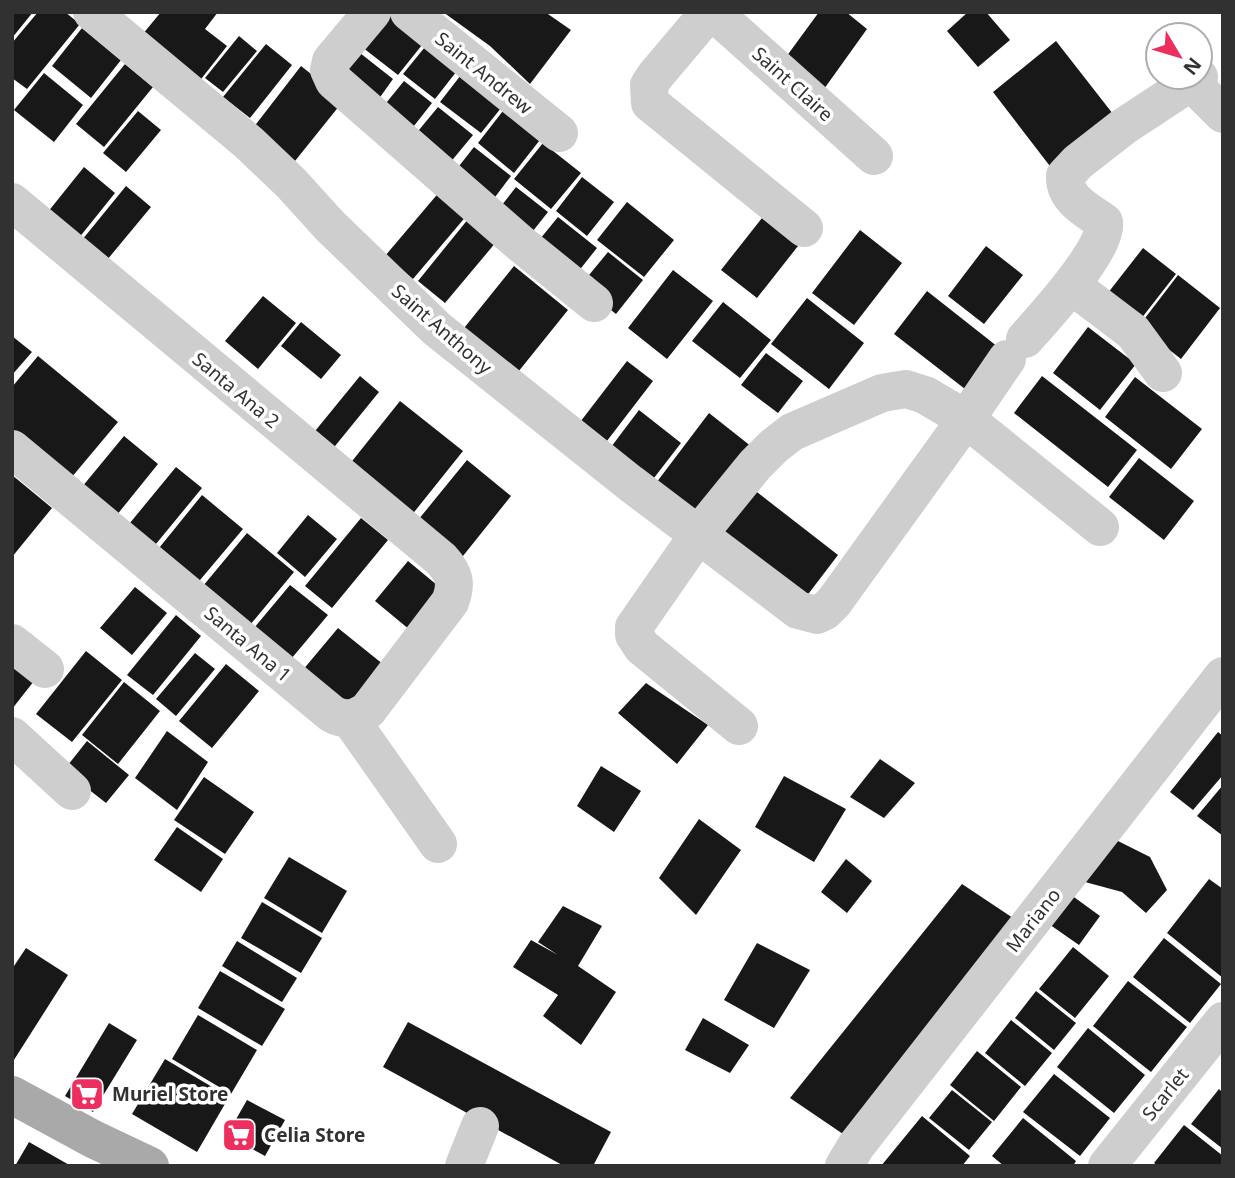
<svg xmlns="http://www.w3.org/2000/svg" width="1235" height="1178" viewBox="0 0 1235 1178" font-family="'Noto Sans',sans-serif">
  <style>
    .building { fill: #181818 }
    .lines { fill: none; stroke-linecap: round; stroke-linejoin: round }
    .minor { stroke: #cecece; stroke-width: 38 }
    .major { stroke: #a9a9a9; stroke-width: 38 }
    .labels { text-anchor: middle; stroke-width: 7; stroke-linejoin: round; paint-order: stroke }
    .street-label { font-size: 19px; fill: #313131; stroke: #fff }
    .poi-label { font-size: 19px; font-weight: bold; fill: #313131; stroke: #fff; text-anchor: start }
  </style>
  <rect width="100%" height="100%" fill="#fff"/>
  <path class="building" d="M 12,12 L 33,12 L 12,38 Z
    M 38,12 L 65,12 L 80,24 L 27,89 L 12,78 L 12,43 Z
    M 161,12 L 218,12 L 205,29 L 227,46 L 198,83 L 137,41 Z
    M 389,12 L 426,40 L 398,75 L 362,47 Z
    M 443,12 L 545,12 L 571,30 L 530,84 L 490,46 Z
    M 819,12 L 846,12 L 867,29 L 824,89 L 786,57 Z
    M 968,12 L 986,12 L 1010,40 L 978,67 L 947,31 Z
    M 82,28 L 121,60 L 91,98 L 52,66 Z
    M 239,36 L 257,51 L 223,92 L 205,78 Z
    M 1056,41 L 1120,123 L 1056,174 L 993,92 Z
    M 429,42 L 460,67 L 435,99 L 403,74 Z
    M 266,44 L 292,65 L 250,118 L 223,97 Z
    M 360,53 L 393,79 L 378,100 L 344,73 Z
    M 125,64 L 153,87 L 104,147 L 76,124 Z
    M 301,66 L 344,100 L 295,161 L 253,128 Z
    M 464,71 L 505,103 L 481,133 L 440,102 Z
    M 44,73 L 83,105 L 54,142 L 14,110 Z
    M 404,81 L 432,103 L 410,131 L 382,108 Z
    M 438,107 L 473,135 L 449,164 L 414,136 Z
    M 506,107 L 543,136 L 514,173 L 478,143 Z
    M 138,111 L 161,130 L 126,172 L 103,153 Z
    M 543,143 L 581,173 L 551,209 L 514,179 Z
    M 474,147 L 511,176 L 489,205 L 452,175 Z
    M 84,167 L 115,193 L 74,244 L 43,218 Z
    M 582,177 L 614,202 L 587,236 L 556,211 Z
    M 126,186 L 151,207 L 107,260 L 82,240 Z
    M 516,187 L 548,212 L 525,241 L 494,215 Z
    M 441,190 L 468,214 L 413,279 L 385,256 Z
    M 627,202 L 674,240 L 644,277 L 597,240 Z
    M 558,217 L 597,248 L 570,282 L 531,250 Z
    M 469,218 L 497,241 L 445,303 L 418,281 Z
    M 762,218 L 798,246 L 757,298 L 721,270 Z
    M 860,230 L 902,263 L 854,325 L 812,293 Z
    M 986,246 L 1023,275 L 984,324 L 948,296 Z
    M 1143,248 L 1176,274 L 1137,324 L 1104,298 Z
    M 608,252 L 643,280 L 616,314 L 580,286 Z
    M 514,266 L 568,310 L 510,382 L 456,338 Z
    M 673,270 L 713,301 L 667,359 L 628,328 Z
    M 1178,275 L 1220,308 L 1181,359 L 1139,326 Z
    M 927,291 L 998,347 L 965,389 L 894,334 Z
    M 263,296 L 296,323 L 258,369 L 225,341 Z
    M 807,298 L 864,343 L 829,389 L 771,344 Z
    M 723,302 L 771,340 L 740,378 L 692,341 Z
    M 301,322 L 341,355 L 321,379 L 281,346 Z
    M 1088,327 L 1136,364 L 1100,410 L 1053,373 Z
    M 12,336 L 32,352 L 12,375 Z
    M 766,353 L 803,381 L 778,413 L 741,385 Z
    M 38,356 L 118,422 L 71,478 L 12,429 L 12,387 Z
    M 627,361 L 653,381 L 600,450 L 574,430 Z
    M 360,376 L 379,392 L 331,451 L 311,436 Z
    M 1042,376 L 1137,450 L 1108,487 L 1014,413 Z
    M 1135,377 L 1202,429 L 1171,469 L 1105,417 Z
    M 400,401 L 463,451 L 407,521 L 345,470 Z
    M 639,410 L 681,443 L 647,487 L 605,455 Z
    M 709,413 L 752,447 L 692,524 L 650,491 Z
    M 124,436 L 158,464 L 112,521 L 77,493 Z
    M 1139,458 L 1194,501 L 1164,540 L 1109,497 Z
    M 467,460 L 511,496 L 459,561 L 414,525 Z
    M 176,467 L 202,488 L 151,550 L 125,529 Z
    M 12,475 L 52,508 L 12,557 Z
    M 753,489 L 838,555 L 806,597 L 720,530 Z
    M 202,495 L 243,529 L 195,586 L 155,553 Z
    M 308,515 L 337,539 L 305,577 L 277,553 Z
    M 361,518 L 388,540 L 332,608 L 305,586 Z
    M 247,533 L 294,572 L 245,631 L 198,592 Z
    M 408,561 L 449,595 L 416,635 L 375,601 Z
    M 290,585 L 328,615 L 286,665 L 249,634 Z
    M 135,587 L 167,613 L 132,655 L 100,628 Z
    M 176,615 L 201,636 L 153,695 L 127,675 Z
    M 338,628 L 389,669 L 352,713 L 302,671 Z
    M 86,651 L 122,680 L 72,742 L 36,714 Z
    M 195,653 L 215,669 L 176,716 L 156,699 Z
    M 12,663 L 34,681 L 12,709 Z
    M 226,664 L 259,691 L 212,748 L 179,721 Z
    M 124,682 L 160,711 L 118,764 L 82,735 Z
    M 646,683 L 708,725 L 677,764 L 618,713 Z
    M 167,731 L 208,762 L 177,810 L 135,778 Z
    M 1218,732 L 1223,736 L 1223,775 L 1193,810 L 1170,792 Z
    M 87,741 L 129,775 L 106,803 L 64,770 Z
    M 880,759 L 915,783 L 884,818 L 850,797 Z
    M 601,766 L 641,791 L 614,832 L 577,806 Z
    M 784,776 L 846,809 L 814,862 L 755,827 Z
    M 204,777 L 254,812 L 225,854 L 174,820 Z
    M 1223,785 L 1223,836 L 1197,816 Z
    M 699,819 L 741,850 L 696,915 L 659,878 Z
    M 177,827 L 223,859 L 201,892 L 154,860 Z
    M 1112,838 L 1150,857 L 1167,890 L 1146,913 L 1122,892 L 1074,879 Z
    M 289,857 L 347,891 L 322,933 L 264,898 Z
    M 846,859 L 872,881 L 847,913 L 821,892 Z
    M 1209,879 L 1223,889 L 1223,978 L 1167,933 Z
    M 962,884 L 1016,920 L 843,1134 L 790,1098 Z
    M 1067,892 L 1100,916 L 1079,945 L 1046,922 Z
    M 262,902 L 322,938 L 301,973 L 241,938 Z
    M 563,906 L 602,926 L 578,966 L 616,992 L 581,1045 L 543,1016 L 558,995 L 513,967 L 531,940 L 558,955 L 538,942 Z
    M 1164,938 L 1221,984 L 1190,1023 L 1133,977 Z
    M 237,941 L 297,978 L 282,1002 L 222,966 Z
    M 757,943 L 810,970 L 774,1028 L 724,1000 Z
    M 1073,947 L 1109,976 L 1075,1018 L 1039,989 Z
    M 26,948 L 68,975 L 12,1063 L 12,969 Z
    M 220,971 L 285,1009 L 262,1046 L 198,1008 Z
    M 1128,981 L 1187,1027 L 1151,1072 L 1093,1026 Z
    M 1036,991 L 1076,1023 L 1054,1050 L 1015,1018 Z
    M 198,1015 L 257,1050 L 231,1094 L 172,1059 Z
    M 703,1018 L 749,1045 L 730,1073 L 685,1050 Z
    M 1011,1020 L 1052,1053 L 1025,1086 L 985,1053 Z
    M 408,1022 L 611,1132 L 593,1166 L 564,1166 L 383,1067 Z
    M 109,1023 L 137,1040 L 93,1112 L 65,1096 Z
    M 1088,1028 L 1145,1075 L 1114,1113 L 1057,1067 Z
    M 977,1051 L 1021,1087 L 994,1121 L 950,1085 Z
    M 165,1059 L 229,1097 L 197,1152 L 132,1114 Z
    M 1054,1074 L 1110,1118 L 1080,1156 L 1023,1112 Z
    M 1219,1089 L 1223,1093 L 1223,1149 L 1191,1124 Z
    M 952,1090 L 992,1122 L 969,1150 L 929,1118 Z
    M 247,1100 L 285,1120 L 265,1156 L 227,1135 Z
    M 922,1116 L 970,1156 L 962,1166 L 881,1166 Z
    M 1023,1118 L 1076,1161 L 1073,1166 L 1004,1166 L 992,1156 Z
    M 1184,1125 L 1223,1156 L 1223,1166 L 1158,1166 L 1154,1163 Z
    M 29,1142 L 71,1166 L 15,1166 Z"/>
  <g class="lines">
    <path class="minor" d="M 92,12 L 249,143 L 291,183 L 330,226 L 437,329 L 630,483 L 798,610 L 817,615 L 825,611 L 834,602 L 966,419 L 1007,359
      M 372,12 L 331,61 L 329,70 L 334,81 L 521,244 L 594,303
      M 409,12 L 559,133
      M 709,12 L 655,76 L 649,85 L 650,103 L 804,228
      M 713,12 L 874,156
      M 1192,83 L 1223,114
      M 12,202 L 441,559 C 455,574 457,584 450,602 L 368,710 C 356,719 345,721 332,714 L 12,449
      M 1071,285 L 1133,332 L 1163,373
      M 1025,339 C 1042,320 1109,247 1104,222 C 1087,210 1064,199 1065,176 L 1078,162 L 1123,127 L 1199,77
      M 12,643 L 45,669
      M 350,719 L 438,844
      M 739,726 L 642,647 L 634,635 L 634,627 L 698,535 L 755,465 L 774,446 L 792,432 L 882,393 L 906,389 L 925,395 L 966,419 L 1100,527
      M 12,736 L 72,791
      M 464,1166 L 480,1126
      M 844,1166 L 856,1146 L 1223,676
      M 1107,1166 L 1223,1021"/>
    <path class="major" d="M 12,1095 L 93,1139 L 150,1166"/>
  </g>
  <defs>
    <g id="supermarket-square" transform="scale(1.75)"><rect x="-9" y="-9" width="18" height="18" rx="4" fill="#ec2f5f" stroke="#fff"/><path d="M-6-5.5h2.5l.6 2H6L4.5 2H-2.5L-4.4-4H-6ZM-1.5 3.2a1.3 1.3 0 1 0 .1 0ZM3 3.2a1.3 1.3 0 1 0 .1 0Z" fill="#fff"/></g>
  </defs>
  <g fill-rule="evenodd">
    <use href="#supermarket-square" x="87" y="1094"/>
    <use href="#supermarket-square" x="239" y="1135"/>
  </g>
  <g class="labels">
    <g class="street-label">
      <text transform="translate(484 73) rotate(39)" y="7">Saint Andrew</text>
      <text transform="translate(793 84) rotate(42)" y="7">Saint Claire</text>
      <text transform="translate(442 329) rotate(41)" y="7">Saint Anthony</text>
      <text transform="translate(236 390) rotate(40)" y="7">Santa Ana 2</text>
      <text transform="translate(248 644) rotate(40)" y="7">Santa Ana 1</text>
      <text transform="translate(1033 920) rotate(-52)" y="7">Mariano</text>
      <text transform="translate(1165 1094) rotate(-51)" y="7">Scarlet</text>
    </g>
    <g class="poi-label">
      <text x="112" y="1101">Muriel Store</text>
      <text x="264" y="1142">Celia Store</text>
    </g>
  </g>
  <rect width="1235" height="1178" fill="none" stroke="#313131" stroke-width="28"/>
  <g transform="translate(1179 56) rotate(128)"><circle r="33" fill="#ffffff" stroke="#adadad" stroke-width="2"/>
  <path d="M0-5L12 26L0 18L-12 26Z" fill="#ec2f5f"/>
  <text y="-10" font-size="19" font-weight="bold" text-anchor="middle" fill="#313131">N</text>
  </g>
</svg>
